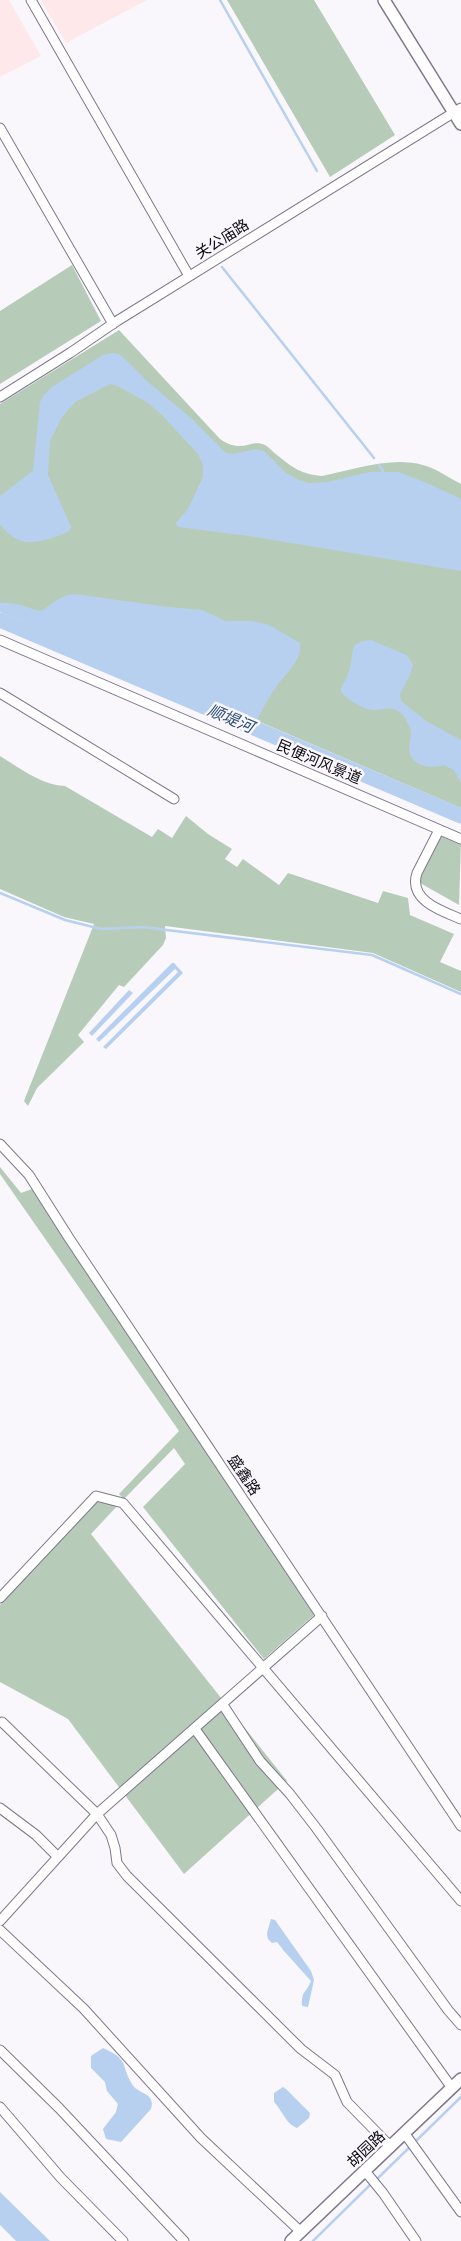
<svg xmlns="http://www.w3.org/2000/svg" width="461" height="2241" viewBox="0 0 461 2241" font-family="'Asap Condensed','Noto Sans SC',sans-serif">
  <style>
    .industrial { fill: #fee8e9 }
    .green { fill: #b7ccb8 }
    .water { fill: #b7d0ef }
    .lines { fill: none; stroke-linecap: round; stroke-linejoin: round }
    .stream { stroke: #b7d0ef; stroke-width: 2.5 }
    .river { stroke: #b7d0ef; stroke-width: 15 }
    .minor-casing { stroke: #7f788c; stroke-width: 11 }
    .tertiary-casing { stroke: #7f788c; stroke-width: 14 }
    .minor { stroke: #fff; stroke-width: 9 }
    .tertiary { stroke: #fff; stroke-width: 11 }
    .labels { text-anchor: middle; stroke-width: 5; stroke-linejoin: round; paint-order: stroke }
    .street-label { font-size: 15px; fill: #0d0a11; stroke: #f9f7fc }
    .water-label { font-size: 16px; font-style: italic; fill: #2b4d76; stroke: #f9f7fc }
  </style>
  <rect width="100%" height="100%" fill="#f9f7fc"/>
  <path class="industrial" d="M 0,0 L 9,0 L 41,56 L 0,77 Z
    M 41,0 L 147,0 L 66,43 Z"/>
  <path class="green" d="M 227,0 L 314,0 L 395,135 L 330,177 Z
    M 72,265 L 101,321 L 0,384 L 0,311 Z
    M 119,330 L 220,439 C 244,455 250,438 265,445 C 269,447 273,452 277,455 C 293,468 301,474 322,476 C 353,470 391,456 423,465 C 436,468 449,478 461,484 L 461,808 L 0,611 L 0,404 Z
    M 0,756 C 20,768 41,785 65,786 L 152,837 L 158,829 L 172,838 L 186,816 L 208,834 L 232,849 L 225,859 L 237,867 L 243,859 L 279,885 L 288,873 L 378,903 L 383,891 L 408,898 L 410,915 L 454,934 L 440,962 L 461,971 L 461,992 L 373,953 L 165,926 L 166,938 L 163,945 L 124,987 L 119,985 L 78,1035 L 84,1042 L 37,1088 L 28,1106 L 24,1101 L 94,924 L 64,917 L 0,889 Z
    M 441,833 L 461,841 L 459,905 L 420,883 L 419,878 Z
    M 0,1167 L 21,1193 L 32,1189 L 314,1615 L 264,1659 L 143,1507 L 185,1464 L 174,1448 L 124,1499 L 119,1494 L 179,1431 L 0,1174 Z
    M 97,1502 L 118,1505 L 91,1534 L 287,1781 L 184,1874 L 68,1719 L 0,1682 L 0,1605 Z"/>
  <path class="water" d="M 112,353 L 119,354 L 126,360 L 148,382 L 192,419 L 226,453 L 234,454 L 255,449 L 264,451 L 286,473 L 299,480 L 309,483 L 328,482 L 370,472 L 398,472 L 427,483 L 461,499 L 461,571 L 249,536 L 178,527 L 176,523 L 188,509 L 203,477 L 203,465 L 198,454 L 162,415 L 148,403 L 118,386 L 110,384 L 75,402 L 62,417 L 50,441 L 48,475 L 71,527 L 69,531 C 58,537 31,546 19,540 C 11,537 6,531 0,525 L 0,496 L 33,471 L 40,402 L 44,395 L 52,387 L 103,355 Z
    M 75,594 L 168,607 L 202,610 L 225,621 L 252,621 L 269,625 L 300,643 C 302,661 286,673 276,687 C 268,698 262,710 256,722 L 0,612 L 0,603 C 20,602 25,608 42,611 C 53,603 61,595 75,594 Z
    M 371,640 L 406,655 L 413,664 L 410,675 L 400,694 L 401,701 L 426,721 L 461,740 L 461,783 L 454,770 L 444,765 C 430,769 410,767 409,748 C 409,743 411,738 411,733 C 411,728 405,717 401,713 C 393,706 384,709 375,710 C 367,711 347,700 342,693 C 339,688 344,683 346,679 C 351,669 351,657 354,646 L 362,641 Z
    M 172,963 L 174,963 L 183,973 L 106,1049 L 103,1047 L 178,972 L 175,969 L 99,1042 L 96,1039 Z
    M 129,990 L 133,993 L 92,1036 L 89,1033 Z
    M 271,1919 L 275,1920 L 311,1971 L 314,1980 L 308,2007 L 302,2006 C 301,1991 306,1993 311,1981 L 284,1951 L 277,1942 L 272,1943 L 268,1939 L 267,1933 Z
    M 103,2048 C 130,2060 120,2064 132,2084 C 138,2095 156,2092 151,2109 L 121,2142 L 106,2139 L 103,2129 L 116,2112 L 118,2104 L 107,2091 L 105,2082 L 91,2068 L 91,2056 Z
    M 283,2087 L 286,2089 L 310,2113 L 309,2118 L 297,2128 C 286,2124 282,2110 274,2102 L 274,2093 Z
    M 0,2192 L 50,2241 L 16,2241 L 0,2225 Z"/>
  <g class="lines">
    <path class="stream" d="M 220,0 L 317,171
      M 222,267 L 374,458
      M 379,465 L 383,471
      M 0,893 L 65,920 L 101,929 L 142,927 L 372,955 L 461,994
      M 376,2180 L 461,2097
      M 313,2241 L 372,2183"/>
    <path class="river" d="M 0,620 L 461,816"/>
    <g class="minor-casing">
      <path id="minor" d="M 31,0 L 189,276
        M 0,128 L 113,324
        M 0,397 L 70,353 L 117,321 L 461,108
        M 0,640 L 461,839
        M 0,693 L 174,799
        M 439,830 L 417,873 C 408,900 441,911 461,919
        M 0,1144 L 29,1175 L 69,1238 L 461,1826
        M 0,1598 L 96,1496 L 123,1503 L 461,1901
        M 223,1705 L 260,1761 L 290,1794 L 317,1829 L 448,2010 L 461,2025
        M 2,1722 L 97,1814 L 111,1835 L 115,1848 L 117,1863 L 127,1876 L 301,2049 L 335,2075 L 347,2102 L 391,2147
        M 195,1729 L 452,2088
        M 0,1808 L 36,1835 L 58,1857
        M 0,1921 L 97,1814 L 322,1616
        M 0,1930 L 84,2009 L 201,2138 L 301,2232
        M 0,2050 L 59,2108 L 184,2241
        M 0,2107 L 61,2178 L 123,2241
        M 405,2134 L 461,2212
        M 365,2171 L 383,2193 L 416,2241"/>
    </g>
    <g class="tertiary-casing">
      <path id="tertiary" d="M 384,0 L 461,124
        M 291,2241 L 461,2079"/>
    </g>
    <use href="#minor" class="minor"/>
    <use href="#tertiary" class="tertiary"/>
  </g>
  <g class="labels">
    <g class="street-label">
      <text transform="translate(222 239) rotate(-32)" y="5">关公庙路</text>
      <text transform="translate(319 762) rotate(23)" y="5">民便河风景道</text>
      <text transform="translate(244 1475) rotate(56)" y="5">盛鑫路</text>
      <text transform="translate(366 2149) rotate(-43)" y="5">胡园路</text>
    </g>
    <g class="water-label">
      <text transform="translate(231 718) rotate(23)" y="6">顺堤河</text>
    </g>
  </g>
</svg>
